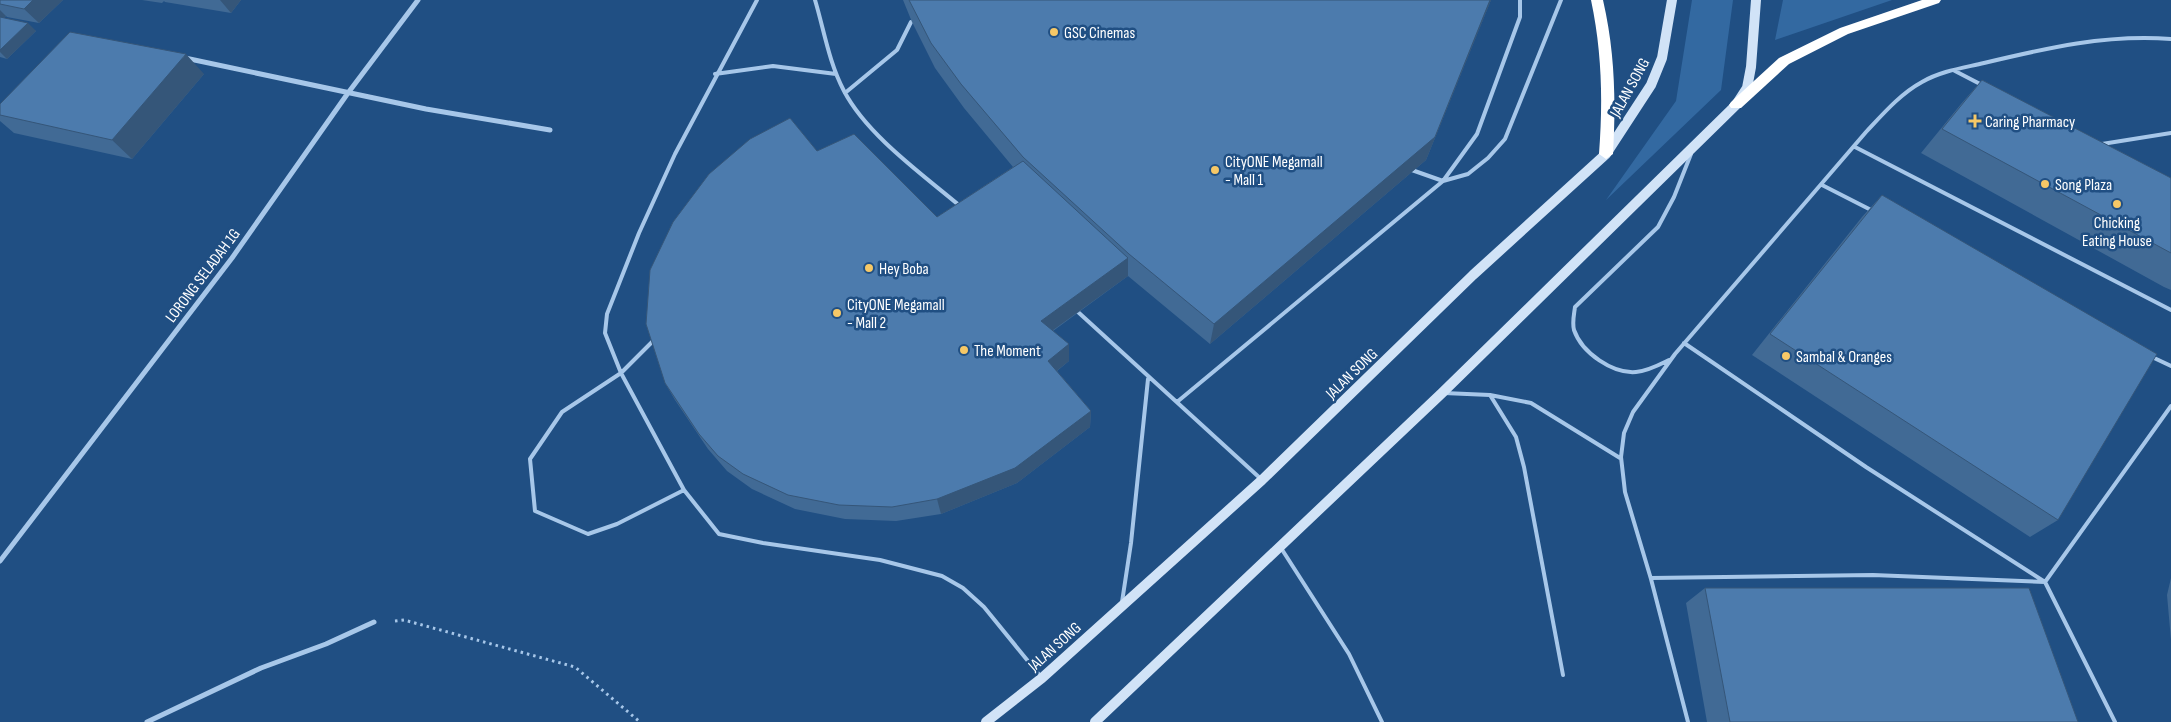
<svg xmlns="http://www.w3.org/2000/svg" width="2171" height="722" viewBox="0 0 2171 722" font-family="'Sofia Sans Condensed',sans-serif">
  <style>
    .green { fill: #3369a1 }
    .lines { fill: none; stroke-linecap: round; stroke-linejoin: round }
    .path { stroke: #a7c7e9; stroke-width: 3; stroke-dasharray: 2.5 4; stroke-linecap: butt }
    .lane { stroke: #a7c7e9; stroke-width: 4 }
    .street { stroke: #a7c7e9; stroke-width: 5 }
    .secondary { stroke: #d1e3f7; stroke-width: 10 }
    .highway { fill: #fff; fill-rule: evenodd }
    .wall { fill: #416a95 }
    .shaded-wall { fill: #355679 }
    .building { fill: #4c7bad; stroke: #355679 }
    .poi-dot { fill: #f6c867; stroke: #204f83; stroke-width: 2 }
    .labels { text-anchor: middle; stroke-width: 5; stroke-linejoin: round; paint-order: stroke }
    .poi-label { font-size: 16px; fill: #fff; stroke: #204f83; text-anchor: start }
    .street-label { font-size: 16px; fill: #fff; stroke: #204f83 }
  </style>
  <rect width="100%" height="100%" fill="#204f83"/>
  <path class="green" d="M 1692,0 L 1733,0 L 1721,90 L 1606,200 L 1676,101 Z
    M 1783,0 L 1892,0 L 1775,40 Z"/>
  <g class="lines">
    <path class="path" d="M 395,621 L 404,620 L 575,667 L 640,722"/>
    <path class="lane" d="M 757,0 L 675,154 L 639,233 L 607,314 L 605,333 L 621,373 L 684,490 L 719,534 L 763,543 L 880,560 L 942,576 L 963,588 L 984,607 L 1041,677
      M 815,0 C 824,30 829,63 844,91 C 867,135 922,174 960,206
      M 1955,71 L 1982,85
      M 715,74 L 773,66 L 836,74
      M 845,93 L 897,50 L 911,22
      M 2102,144 L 2171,133
      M 1855,147 L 2171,310
      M 1409,169 L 1443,181 L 1468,174 L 1488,158 L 1505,139 L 1561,0
      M 1822,185 L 1873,211
      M 1078,312 L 1261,479
      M 655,339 L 621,373 L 562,412 L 530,459 L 535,511 L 588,534 L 617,524 L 684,490
      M 2152,357 L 2171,366
      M 1669,360 C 1659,365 1648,371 1636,372 C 1613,374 1582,353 1574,330 C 1572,322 1574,315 1575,307 L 1658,227 L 1674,197 L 1691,154
      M 1444,393 L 1490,395 L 1531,403 L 1620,458
      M 1490,395 L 1516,437 L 1524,467 L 1563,675
      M 1177,402 L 1443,181 L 1477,134 L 1520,17 L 1520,0
      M 1281,548 L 1349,654 L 1382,722
      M 1651,578 L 1873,575 L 2045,582 L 1866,467 L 1684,343
      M 1122,602 L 1131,543 L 1148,379
      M 1688,722 L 1651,579 L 1625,492 L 1621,457 L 1624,433 L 1633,412 L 1675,354 L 1866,132 C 1883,114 1900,94 1922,82 C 1941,71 1963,68 1984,63 C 2047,48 2106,34 2171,39
      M 2115,722 L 2045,582 L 2171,406"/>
    <path class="street" d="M 185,58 L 426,109 L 550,130
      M 0,561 L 232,258 L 348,93 L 418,0
      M 147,722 L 261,668 L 326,644 L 374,622"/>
    <path class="secondary" d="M 986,722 L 1042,678 L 1262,480 L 1473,275 L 1606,154 L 1651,85 L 1662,58 L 1672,0
      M 1095,722 L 1442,393 L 1736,105 L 1747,88 L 1751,67 L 1756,0"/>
    <path class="highway" d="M 1591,0 L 1603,0 C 1615,52 1616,101 1613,154 L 1606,159 L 1599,154 C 1603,101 1602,52 1591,0 Z
      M 1922,0 L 1941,0 L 1939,3 L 1848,34 L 1789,64 L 1741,108 L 1731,108 L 1729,105 L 1731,102 L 1779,58 L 1840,28 Z"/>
  </g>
  <path class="wall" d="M 0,0 L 63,0 L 39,23 L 7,17 L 6,16 L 4,18 L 36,31 L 7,59 L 0,57 Z
    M 142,0 L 241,0 L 231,13 L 165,2 L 164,1 L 162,3 Z
    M 903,0 L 1491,0 L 1426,160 L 1210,344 L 1128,276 L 1053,331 L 1069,361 L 1057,371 L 1091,411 L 1090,427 L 1017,483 L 941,514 L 896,521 L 845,519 L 795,509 L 752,489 L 727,471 L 708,449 L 675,400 L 665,383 L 817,151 L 937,217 L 1013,167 L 964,108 L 935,68 L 912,22 Z
    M 204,74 L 132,159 L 14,133 L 0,121 L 0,104 Z
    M 1982,80 L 2171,178 L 2171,290 L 2164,287 L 1921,153 L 1961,104 Z
    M 1882,195 L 2058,520 L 2030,537 L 1752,355 L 1862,217 Z
    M 2171,578 L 2171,640 L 2167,595 Z
    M 1705,588 L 2078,722 L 1707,722 L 1686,603 Z"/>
  <path class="shaded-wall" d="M 33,0 L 63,0 L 39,23 L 24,9 Z
    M 220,0 L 241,0 L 231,13 Z
    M 1490,0 L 1491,0 L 1426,160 L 1210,344 L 1214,324 Z
    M 0,10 L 6,16 L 0,22 Z
    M 28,23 L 36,31 L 7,59 L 0,52 L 0,50 Z
    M 186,54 L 204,74 L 132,159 L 112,140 Z
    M 1128,258 L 1128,276 L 1042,338 L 1041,321 Z
    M 1069,344 L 1069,361 L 1049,377 L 1048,361 Z
    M 1091,411 L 1090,427 L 1017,483 L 941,514 L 937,499 Z"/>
  <path class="building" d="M 0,0 L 33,0 L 24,9 L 0,4 Z
    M 909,0 L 1490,0 L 1435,137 L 1214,324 L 1129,254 L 1023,157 L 961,84 L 931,43 Z
    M 0,17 L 28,23 L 0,50 Z
    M 70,32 L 186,54 L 112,140 L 0,115 L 0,104 Z
    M 1982,80 L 2171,178 L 2171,253 L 1942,129 Z
    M 790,118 L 817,151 L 854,134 L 937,217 L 1023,161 L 1128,258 L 1041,321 L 1069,344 L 1048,361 L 1091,411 L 1015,468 L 937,499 L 892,507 L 839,505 L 788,495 L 743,474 L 718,456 L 699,434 L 665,383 L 646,324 L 650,270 L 673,222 L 709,174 L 750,139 Z
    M 1882,195 L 2157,354 L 2058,520 L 1770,334 Z
    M 1705,588 L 2029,588 L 2078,722 L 1730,722 Z"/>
  <g class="poi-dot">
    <circle cx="1054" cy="32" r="5"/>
    <path d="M1972.5 113.5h5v5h5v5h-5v5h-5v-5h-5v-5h5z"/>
    <circle cx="1215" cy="170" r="5"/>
    <circle cx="2045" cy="184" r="5"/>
    <circle cx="2117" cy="204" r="5"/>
    <circle cx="869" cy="268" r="5"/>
    <circle cx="837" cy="313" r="5"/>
    <circle cx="964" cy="350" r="5"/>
    <circle cx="1786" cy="356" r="5"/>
  </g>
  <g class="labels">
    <g class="poi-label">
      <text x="1064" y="38">GSC Cinemas</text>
      <text x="1985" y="127">Caring Pharmacy</text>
      <text x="1225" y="167">CityONE Megamall<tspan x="1225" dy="18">- Mall 1</tspan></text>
      <text x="2055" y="190">Song Plaza</text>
      <text x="2117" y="228" text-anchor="middle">Chicking<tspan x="2117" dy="18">Eating House</tspan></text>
      <text x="879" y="274">Hey Boba</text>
      <text x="847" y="310">CityONE Megamall<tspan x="847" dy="18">- Mall 2</tspan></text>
      <text x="974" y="356">The Moment</text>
      <text x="1796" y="362">Sambal &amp; Oranges</text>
    </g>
    <g class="street-label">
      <text transform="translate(1629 87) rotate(-61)" y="6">JALAN SONG</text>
      <text transform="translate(202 275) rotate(-53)" y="6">LORONG SELADAH 1G</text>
      <text transform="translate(1351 373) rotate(-44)" y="6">JALAN SONG</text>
      <text transform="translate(1054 646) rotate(-42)" y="6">JALAN SONG</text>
    </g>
  </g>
</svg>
